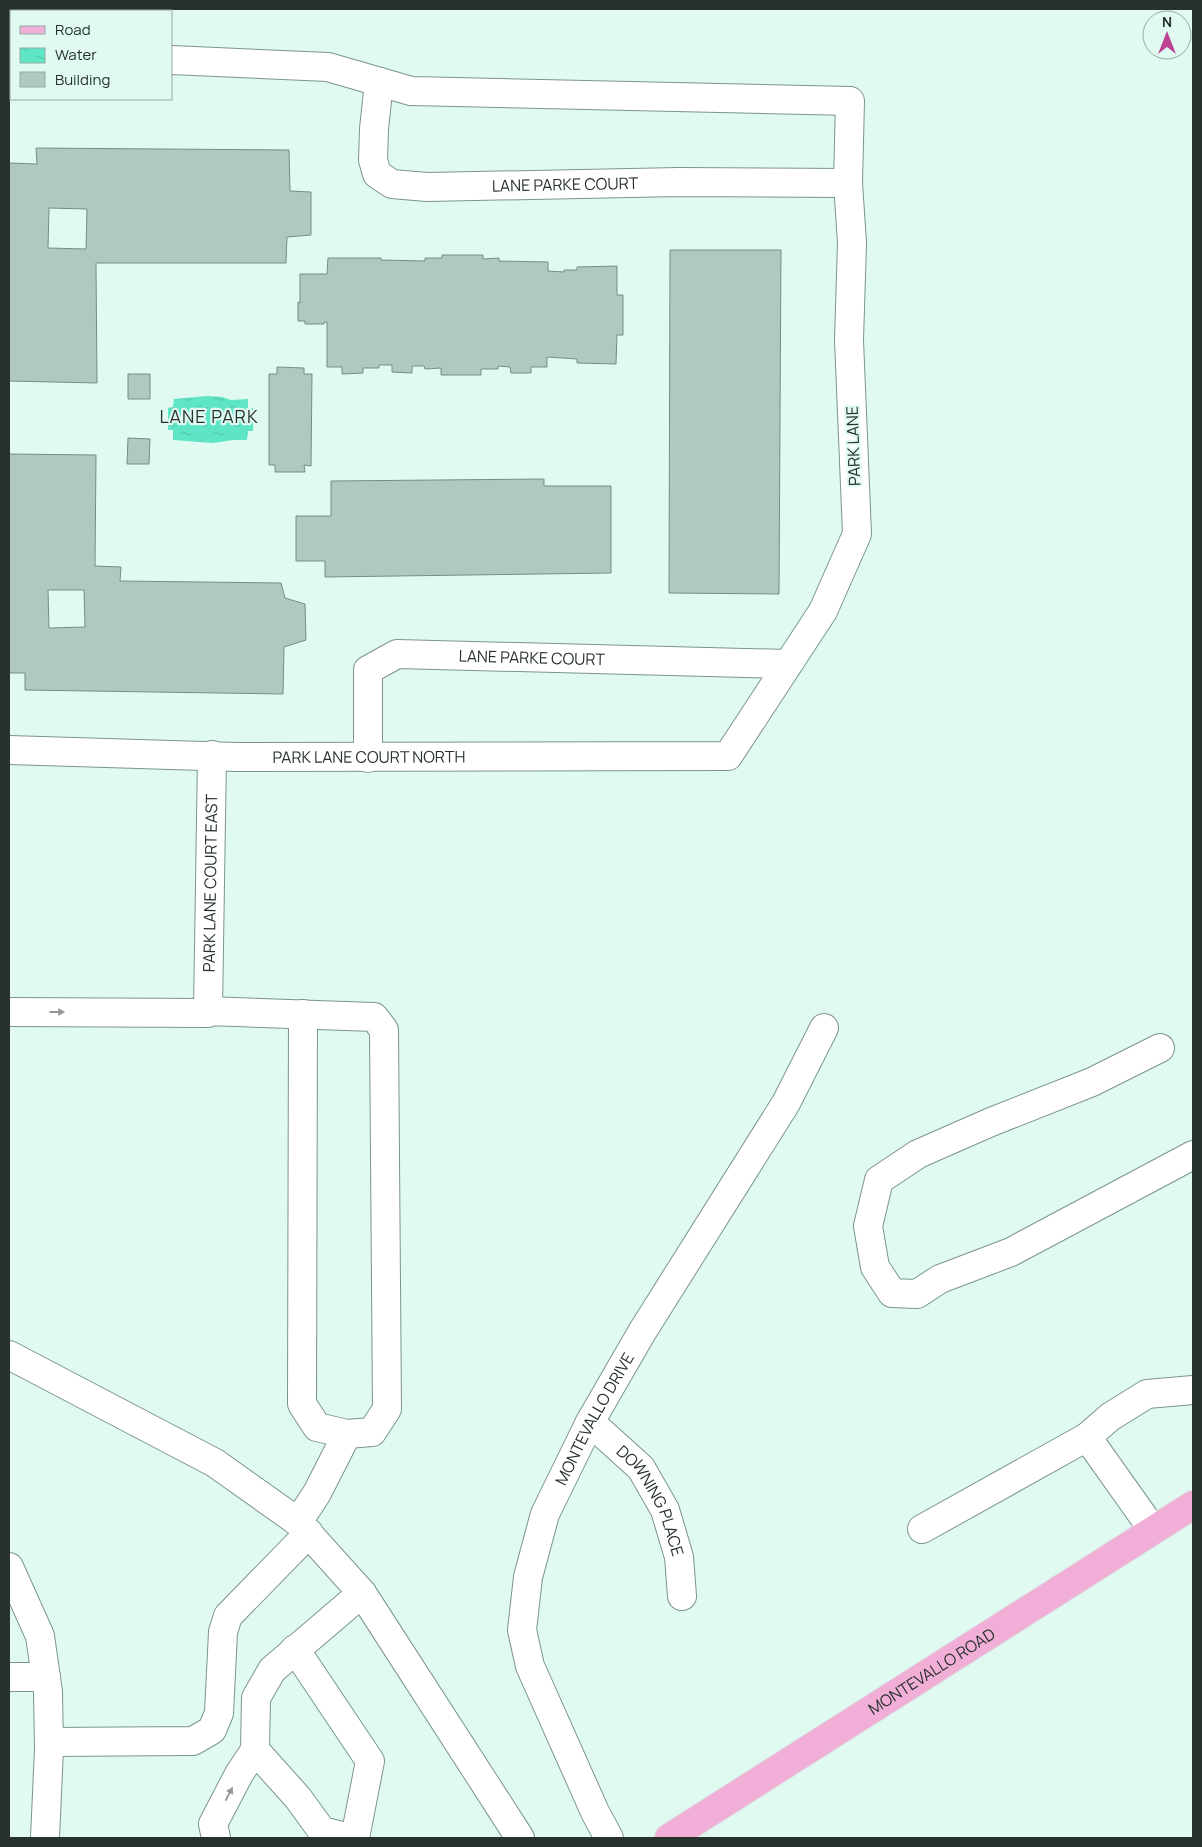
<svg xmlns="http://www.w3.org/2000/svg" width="1202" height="1847" viewBox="0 0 1202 1847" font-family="Manrope,sans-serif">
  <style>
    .water { fill: url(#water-ripples) }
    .building { fill: #afc8c0; stroke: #758d86; fill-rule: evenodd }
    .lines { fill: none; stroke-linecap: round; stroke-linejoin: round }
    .minor-casing { stroke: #7c948d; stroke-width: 30 }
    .major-casing { stroke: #dcdede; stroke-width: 30 }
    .minor { stroke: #fff; stroke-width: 28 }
    .major { stroke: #f1aed7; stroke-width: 28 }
    .oneway { fill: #939896 }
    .labels { text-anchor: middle; stroke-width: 4.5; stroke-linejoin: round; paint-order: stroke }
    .street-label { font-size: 16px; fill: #27312e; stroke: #e0faf2 }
    .neighbourhood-label { font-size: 18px; letter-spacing: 1px; fill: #27312e; stroke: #e0faf2 }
  </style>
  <defs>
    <pattern id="water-ripples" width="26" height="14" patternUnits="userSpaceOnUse" patternTransform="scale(1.25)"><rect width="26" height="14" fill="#5ee5c6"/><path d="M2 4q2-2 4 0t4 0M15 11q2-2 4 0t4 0" fill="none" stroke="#52c5aa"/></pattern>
  </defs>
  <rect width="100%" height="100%" fill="#e0faf2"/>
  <path class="water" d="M 207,396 L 222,397 L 231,400 L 248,399 L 248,408 L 253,408 L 253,431 L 248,431 L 247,440 L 233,440 L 213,443 L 173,440 L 173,430 L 168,430 L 168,408 L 173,407 L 174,399 Z"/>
  <path class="building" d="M 36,148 L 289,150 L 290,191 L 311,192 L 311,235 L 287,237 L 286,263 L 96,263 L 97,383 L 9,381 L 9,163 L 37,164 ZM 49,208 L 87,209 L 86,249 L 48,248 Z
    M 670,250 L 781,250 L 779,594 L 669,593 Z
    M 442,255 L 483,255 L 483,259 L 499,258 L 499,261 L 548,262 L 548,271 L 564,272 L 564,270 L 577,270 L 577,267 L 617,266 L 617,295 L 623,295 L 623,335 L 617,335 L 616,364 L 577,363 L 577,359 L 547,357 L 547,367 L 531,367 L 531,373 L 511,373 L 510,367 L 498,366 L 498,369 L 481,369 L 481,375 L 441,375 L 441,368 L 425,369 L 424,366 L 412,366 L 412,373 L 392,372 L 392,365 L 379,365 L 379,368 L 363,368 L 363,373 L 342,374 L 342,367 L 327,367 L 327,322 L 324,322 L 324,324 L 305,324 L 305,321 L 298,321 L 298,302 L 300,303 L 300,274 L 327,274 L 328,258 L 381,258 L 381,260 L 425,261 L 425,258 L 442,258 Z
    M 277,367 L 304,368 L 304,374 L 312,374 L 311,466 L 304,465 L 305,472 L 275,472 L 275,465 L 269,465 L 269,374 L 277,374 Z
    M 128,374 L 150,374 L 150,399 L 128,399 Z
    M 128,438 L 150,439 L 149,464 L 127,464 Z
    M 9,454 L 96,455 L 95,566 L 121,567 L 120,581 L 281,583 L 285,598 L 305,604 L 306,640 L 284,647 L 283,694 L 25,690 L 25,673 L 9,673 ZM 48,590 L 84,590 L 85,627 L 49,628 Z
    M 544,479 L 544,486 L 611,486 L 611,573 L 325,577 L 325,561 L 296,561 L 296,516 L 331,516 L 331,481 Z"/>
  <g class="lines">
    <g class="minor-casing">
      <g id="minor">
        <path d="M 9,53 L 11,53"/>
        <path id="s1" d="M 379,82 L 374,129 L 373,160 L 377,174 L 392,184 L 427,187 L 679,182 L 848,183"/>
        <path id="s2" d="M 9,750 L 236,757 L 728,756 L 823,611 L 857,534 L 849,340 L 852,243 L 848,183 L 850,101 L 411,91 L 328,67 L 171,60"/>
        <path id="s3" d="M 368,758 L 368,670 L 397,654 L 788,664"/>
        <path id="s4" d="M 208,1011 L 212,755"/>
        <path d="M 9,1012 L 208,1013 L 208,1011 L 374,1017 L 384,1030 L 387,1409 L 372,1432 L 347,1434 L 317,1493 L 298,1522 L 362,1593 L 520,1838"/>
        <path d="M 303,1014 L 302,1404 L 317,1427 L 347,1434"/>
        <path d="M 1160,1048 L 1092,1082 L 991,1122 L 918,1154 L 879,1180 L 868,1226 L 875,1267 L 892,1293 L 917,1294 L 940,1279 L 1011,1252 L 1193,1155"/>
        <path d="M 9,1355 L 215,1463 L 298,1522"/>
        <path id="s5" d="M 590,1422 L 641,1468 L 665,1510 L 679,1557 L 682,1596"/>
        <path d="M 1087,1437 L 1110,1417 L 1147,1394 L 1193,1390"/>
        <path d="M 922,1529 L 1087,1437 L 1153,1530"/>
        <path d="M 9,1567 L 40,1636 L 48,1692 L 49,1749 L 45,1838"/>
        <path d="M 295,1649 L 370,1761 L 355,1838"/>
        <path d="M 9,1677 L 46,1677"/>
        <path d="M 49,1742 L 193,1741 L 212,1730 L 219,1713 L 223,1632 L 228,1616 L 309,1533"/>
        <path d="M 255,1750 L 298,1798 L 322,1831 L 351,1838"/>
        <path d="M 216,1838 L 213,1824 L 239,1774 L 255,1750 L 256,1698 L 272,1670 L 362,1593"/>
        <path id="s6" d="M 609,1838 L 595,1812 L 530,1666 L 522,1630 L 528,1577 L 545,1514 L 590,1422 L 642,1332 L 786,1103 L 824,1028"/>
      </g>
    </g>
    <g class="major-casing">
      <g id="major">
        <path id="s7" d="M 669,1838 L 1193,1505"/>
      </g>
    </g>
    <use href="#minor" class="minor"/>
    <use href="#major" class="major"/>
  </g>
  <defs><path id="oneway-solid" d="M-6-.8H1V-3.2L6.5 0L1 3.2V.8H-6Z" transform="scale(1.25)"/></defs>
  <g class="oneway">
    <use href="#oneway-solid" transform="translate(57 1012)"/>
    <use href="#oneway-solid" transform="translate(229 1794) rotate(-62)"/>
  </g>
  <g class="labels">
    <g class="street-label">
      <text dy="6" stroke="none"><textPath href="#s1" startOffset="284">LANE PARKE COURT</textPath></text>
      <text transform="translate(853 446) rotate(-92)" y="6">PARK LANE</text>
      <text dy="6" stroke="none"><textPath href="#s3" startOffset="256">LANE PARKE COURT</textPath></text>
      <text dy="6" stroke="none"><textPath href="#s2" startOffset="360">PARK LANE COURT NORTH</textPath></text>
      <text dy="6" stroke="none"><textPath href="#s4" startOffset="128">PARK LANE COURT EAST</textPath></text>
      <text dy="6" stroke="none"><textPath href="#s6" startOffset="452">MONTEVALLO DRIVE</textPath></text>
      <text dy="6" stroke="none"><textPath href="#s5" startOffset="102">DOWNING PLACE</textPath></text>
      <text dy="6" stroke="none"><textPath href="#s7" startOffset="311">MONTEVALLO ROAD</textPath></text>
    </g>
    <g class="neighbourhood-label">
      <text x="209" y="423">LANE PARK</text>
    </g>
  </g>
  <rect width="1202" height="1847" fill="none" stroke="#27312e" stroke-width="20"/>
  <rect x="10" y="10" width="162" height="90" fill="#e0faf2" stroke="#96aaa4"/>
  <rect x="20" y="26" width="25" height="8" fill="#f1aed7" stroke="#96aaa4"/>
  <text x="55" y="35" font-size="15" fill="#27312e">Road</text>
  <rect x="20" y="48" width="25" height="15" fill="url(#water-ripples)" stroke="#96aaa4"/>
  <text x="55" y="60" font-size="15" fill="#27312e">Water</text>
  <rect x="20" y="72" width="25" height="15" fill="#afc8c0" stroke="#96aaa4"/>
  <text x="55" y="85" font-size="15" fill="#27312e">Building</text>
  <g transform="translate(1167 35)"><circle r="24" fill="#e0faf2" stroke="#96aaa4"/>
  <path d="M0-4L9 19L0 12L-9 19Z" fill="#bd4293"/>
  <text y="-8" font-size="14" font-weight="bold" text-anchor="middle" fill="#27312e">N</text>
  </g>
</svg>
